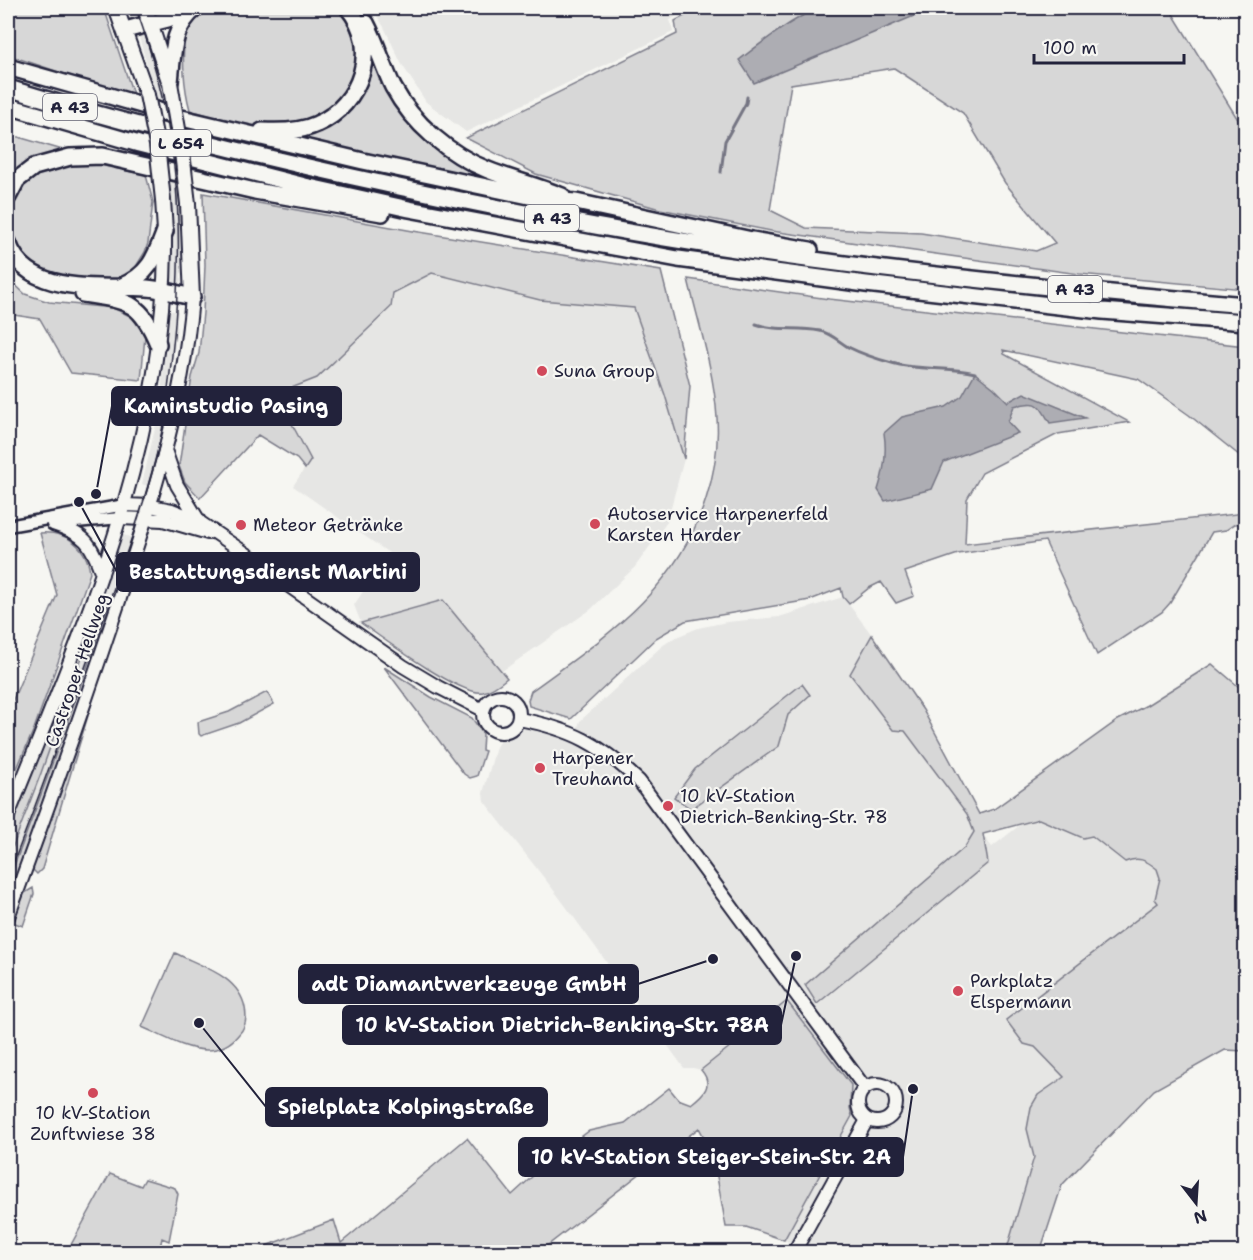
<svg xmlns="http://www.w3.org/2000/svg" width="1253" height="1260" viewBox="0 0 1253 1260" font-family="'Shantell Sans',sans-serif">
  <style>
    .built { fill: #e6e6e4 }
    .green { fill: #d7d7d7; stroke: #7c7c89; stroke-width: 1.5; fill-rule: evenodd }
    .water { fill: #adadb3; stroke: #757583; stroke-width: 1.5 }
    .lines { fill: none; stroke-linecap: round; stroke-linejoin: round }
    .stream { stroke: #757583; stroke-width: 3 }
    .tertiary-casing { stroke: #22223b; stroke-width: 15 }
    .secondary-casing { stroke: #22223b; stroke-width: 16 }
    .primary-casing { stroke: #22223b; stroke-width: 18 }
    .motorway-casing { stroke: #22223b; stroke-width: 20 }
    .tertiary { stroke: #f6f6f2; stroke-width: 10 }
    .secondary { stroke: #f6f6f2; stroke-width: 12 }
    .primary { stroke: #f6f6f2; stroke-width: 14 }
    .motorway { stroke: #f6f6f2; stroke-width: 15 }
    .tram { stroke: #22223b; stroke-width: 1.5 }
    .primary-bridge-casing { stroke: #22223b; stroke-width: 18; stroke-linecap: butt }
    .primary-bridge { stroke: #f6f6f2; stroke-width: 14 }
    .poi-dot { fill: #d1495b; stroke: #f6f6f2; stroke-width: 2 }
    .labels { text-anchor: middle; stroke-width: 4.5; stroke-linejoin: round; paint-order: stroke }
    .shield { fill: #f6f6f2; stroke: #626272; stroke-width: 1.5 }
    .shield-label { font-size: 16px; font-weight: bold; fill: #22223b }
    .poi-label { font-size: 18px; fill: #22223b; stroke: #f6f6f2; text-anchor: start }
    .street-label { font-size: 18px; fill: #22223b; stroke: #f6f6f2 }
    .leader { fill: none; stroke: #22223b; stroke-width: 2 }
    .callout-dot { fill: #22223b; stroke: #f6f6f2; stroke-width: 2 }
    .callout { fill: #22223b; stroke: #22223b; stroke-width: 2 }
    .callout-label { font-size: 20px; text-anchor: middle; font-weight: bold; fill: #fff }
  </style>
  <rect width="100%" height="100%" fill="#f6f6f2"/>
  <filter id="ink" filterUnits="userSpaceOnUse"><feTurbulence type="fractalNoise" baseFrequency=".0167" numOctaves="2"/><feDisplacementMap in="SourceGraphic" scale="12" xChannelSelector="R" yChannelSelector="G"/><feConvolveMatrix kernelMatrix="1 2 1 2 8 2 1 2 1" color-interpolation-filters="sRGB"/></filter>
  <g filter="url(#ink)">
    <path class="built" d="M 372,8 L 691,8 L 670,20 L 673,32 L 466,132 L 426,102 L 401,63 L 384,27 Z
      M 148,34 L 163,83 L 175,149 L 183,224 L 181,282 L 171,282 L 171,279 L 172,228 L 168,177 L 160,124 L 151,84 L 152,82 L 139,37 Z
      M 432,273 L 540,300 L 634,308 L 665,395 L 684,459 L 667,522 L 635,567 L 590,610 L 502,671 L 443,600 L 361,623 L 354,605 L 389,553 L 293,486 L 311,459 L 276,394 L 317,378 L 393,293 Z
      M 170,311 L 178,311 L 176,335 L 164,428 L 150,487 L 142,484 L 158,416 Z
      M 123,535 L 135,538 L 115,599 L 112,599 L 42,792 L 8,882 L 8,859 L 41,773 L 103,596 L 101,594 Z
      M 843,597 L 872,635 L 851,674 L 905,731 L 992,847 L 1054,798 L 1198,697 L 1245,985 L 1031,1107 L 1027,1129 L 1034,1151 L 1007,1252 L 809,1252 L 784,1240 L 852,1116 L 850,1108 L 851,1085 L 787,1001 L 701,1070 L 693,1068 L 684,1068 L 559,897 L 484,801 L 483,793 L 496,747 L 502,737 L 524,728 L 555,734 L 573,742 L 580,721 L 662,646 L 674,638 L 698,628 L 727,622 L 779,617 Z"/>
    <path class="green" d="M 8,8 L 104,8 L 134,97 L 8,55 Z
      M 211,8 L 338,8 C 380,63 345,118 281,126 C 251,129 219,118 190,110 C 184,88 181,56 186,33 L 182,31 L 196,13 Z
      M 699,8 L 1178,8 L 1173,14 L 1245,131 L 1245,289 L 1079,274 L 771,231 L 660,209 L 536,174 L 466,138 L 677,34 L 675,21 ZM 894,68 L 963,113 L 1005,183 L 1055,243 L 1036,251 L 921,233 L 806,228 L 770,210 L 791,84 Z
      M 366,36 L 388,93 L 402,114 L 504,183 L 290,137 L 344,112 Z
      M 8,134 L 66,151 L 8,184 Z
      M 77,163 L 95,164 L 146,175 L 153,202 L 148,243 L 145,252 L 135,268 L 138,272 C 132,275 124,279 117,280 C 107,282 94,278 85,278 C 70,276 53,277 40,268 C 5,247 0,195 37,173 C 49,166 63,165 77,163 Z
      M 203,193 L 413,231 L 661,271 L 690,386 L 684,459 L 665,395 L 634,308 L 540,300 L 432,273 L 393,293 L 391,307 L 317,378 L 276,394 L 311,460 L 305,469 L 297,459 L 258,435 L 200,498 L 185,482 L 179,466 L 192,377 L 199,353 L 203,313 L 205,265 Z
      M 8,278 L 25,294 L 49,302 L 113,308 L 132,317 L 145,336 L 141,380 L 71,373 L 40,319 L 8,314 Z
      M 688,279 L 829,299 L 1245,346 L 1245,460 L 1189,415 L 1138,379 L 1003,350 L 1004,354 L 1129,422 L 1058,434 L 982,473 L 967,499 L 965,544 L 1245,513 L 1245,523 L 1235,524 L 1226,530 L 1212,532 L 1170,603 L 1162,612 L 1097,655 L 1045,541 L 958,554 L 905,572 L 914,596 L 896,603 L 881,582 L 869,588 L 849,604 L 843,597 L 841,588 L 810,600 L 685,621 L 656,638 L 571,719 L 529,706 L 528,700 L 531,691 C 605,637 676,592 706,499 C 714,474 719,445 717,418 C 714,371 699,325 688,279 Z
      M 40,533 C 66,531 87,546 90,573 L 34,729 L 8,789 L 8,701 L 12,702 L 57,595 Z
      M 101,594 L 104,595 L 41,773 L 8,859 L 8,829 Z
      M 112,598 L 115,599 L 8,901 L 8,882 L 42,792 Z
      M 443,600 L 507,678 C 500,684 492,690 483,692 C 460,696 382,638 361,623 Z
      M 872,635 L 923,710 L 979,814 L 994,809 L 1118,720 L 1147,705 L 1212,664 L 1245,692 L 1245,1051 L 1225,1050 L 1154,1090 L 1062,1185 L 1040,1252 L 1006,1252 L 1034,1157 L 1027,1129 L 1031,1107 L 1038,1095 L 1064,1077 L 1035,1047 L 1024,1044 L 1006,1020 L 1158,903 L 1155,899 L 1160,878 L 1157,869 C 1146,860 1138,856 1125,862 L 1092,836 L 1083,838 L 1039,819 L 983,834 L 988,863 L 817,1004 L 805,985 L 965,847 L 974,832 L 967,814 L 905,731 L 893,730 L 850,674 Z
      M 105,659 L 42,869 L 37,874 L 33,870 L 33,865 Z
      M 384,667 L 431,697 L 472,718 L 483,734 L 482,750 L 485,751 L 477,776 L 470,778 L 464,774 Z
      M 802,684 L 810,695 L 788,715 L 779,746 L 691,809 L 674,797 L 695,769 Z
      M 267,692 L 274,704 L 239,723 L 201,736 L 199,734 L 198,722 L 229,712 Z
      M 33,888 L 34,894 L 23,926 L 12,922 L 23,894 Z
      M 175,953 C 201,966 239,976 245,1008 C 247,1018 246,1027 239,1034 C 231,1044 220,1050 207,1050 C 185,1050 161,1035 142,1027 Z
      M 787,1001 L 851,1085 L 850,1108 L 852,1116 L 784,1240 L 746,1227 L 726,1227 L 713,1154 L 699,1128 L 539,1252 L 250,1252 L 334,1220 L 341,1243 L 467,1138 L 512,1195 L 555,1156 L 589,1131 L 625,1123 L 669,1088 L 678,1099 L 691,1104 C 704,1094 714,1085 701,1070 Z
      M 110,1174 L 141,1186 L 145,1179 L 175,1188 L 178,1194 L 169,1241 L 162,1238 L 159,1252 L 67,1252 Z"/>
    <path class="water" d="M 818,8 L 933,8 L 754,83 L 739,60 C 764,41 789,21 818,8 Z
      M 975,373 L 994,388 L 1008,402 L 1024,393 L 1085,418 L 1050,423 C 1038,403 1039,400 1014,406 L 1008,422 L 1018,433 L 944,462 L 932,489 L 885,501 L 878,490 C 884,472 887,452 884,433 L 902,417 L 946,407 L 962,396 Z"/>
    <g class="lines">
      <path class="stream" d="M 721,172 L 725,141 L 746,103 L 747,97
        M 756,324 C 778,332 797,326 820,331 C 832,334 838,341 848,347 C 862,354 877,359 892,363 C 919,371 948,366 975,373"/>
      <g class="tertiary-casing">
        <path id="tertiary" d="M 53,524 L 121,518
          M 8,526 L 125,505"/>
      </g>
      <g class="secondary-casing">
        <path id="secondary" d="M 166,453 L 177,485 L 199,521
          M 125,505 L 151,506 L 172,510 L 195,519 L 248,555 L 289,586 L 403,666 L 438,687 L 483,710
          M 121,518 L 163,520 L 208,533
          M 53,524 C 85,534 91,542 102,574
          M483 714a18 18 0 1 1 36 0a18 18 0 1 1-36 0Z
          M 519,719 C 572,729 600,744 639,781 L 865,1088
          M 8,816 C 83,629 167,440 165,235
          M 8,917 C 44,819 79,721 112,622 C 148,515 183,410 192,297
          M858 1103a19 19 0 1 1 38 0a19 19 0 1 1-38 0Z
          M 794,1252 L 867,1120"/>
      </g>
      <g class="primary-casing">
        <path id="primary" d="M 116,8 L 147,95
          M 145,8 L 169,81
          M 163,200 L 165,231
          M 188,204 L 192,297"/>
      </g>
      <g class="motorway-casing">
        <path id="motorway" d="M 366,23 C 377,44 383,66 393,87 C 413,124 450,155 488,170 C 513,180 538,186 562,196
          M 125,30 L 168,19 L 190,9
          M 8,67 L 145,106 L 173,116 L 363,161 L 548,200 L 576,202 L 752,240 L 810,250
          M 170,82 C 173,53 172,27 196,8
          M 8,88 C 155,133 305,168 456,199 C 553,219 650,237 749,251 C 914,275 1079,291 1246,305
          M 8,106 L 139,144 L 305,186 L 409,209 L 678,259 L 866,284 L 1102,311 L 1246,322
          M 262,131 C 280,132 300,132 317,124 C 361,105 381,47 348,8
          M 8,197 L 17,180 L 34,167 L 70,157 L 103,156 L 255,191 L 382,213
          M 8,242 C 26,297 101,285 147,288 C 162,289 177,294 192,297
          M 120,287 C 149,275 155,258 165,231
          M 83,294 C 127,301 140,300 158,344"/>
      </g>
      <use href="#tertiary" class="tertiary"/>
      <use href="#secondary" class="secondary"/>
      <use href="#primary" class="primary"/>
      <use href="#motorway" class="motorway"/>
      <path class="tram" d="M 8,876 C 38,802 64,726 91,651 C 114,587 139,523 156,458 C 165,424 168,389 172,355 C 186,227 179,129 136,8"/>
      <g class="primary-bridge-casing">
        <path id="primary-bridge" d="M 170,83 L 182,152 L 188,204
          M 147,95 L 157,145 L 163,200"/>
      </g>
      <use href="#primary-bridge" class="primary-bridge"/>
    </g>
  </g>
  <g class="poi-dot">
    <circle cx="542" cy="371" r="6"/>
    <circle cx="595" cy="524" r="6"/>
    <circle cx="241" cy="525" r="6"/>
    <circle cx="540" cy="768" r="6"/>
    <circle cx="668" cy="806" r="6"/>
    <circle cx="958" cy="991" r="6"/>
    <circle cx="93" cy="1093" r="6"/>
  </g>
  <g class="labels">
    <g class="shield">
      <rect x="43" y="94" width="54" height="26" rx="4.5"/>
      <rect x="151" y="130" width="60" height="26" rx="4.5"/>
      <rect x="525" y="205" width="54" height="26" rx="4.5"/>
      <rect x="1048" y="276" width="54" height="26" rx="4.5"/>
    </g>
    <g class="shield-label">
      <text x="70" y="113">A 43</text>
      <text x="181" y="149">L 654</text>
      <text x="552" y="224">A 43</text>
      <text x="1075" y="295">A 43</text>
    </g>
    <g class="poi-label">
      <text x="554" y="377">Suna Group</text>
      <text x="607" y="520">Autoservice Harpenerfeld<tspan x="607" dy="21">Karsten Harder</tspan></text>
      <text x="253" y="531">Meteor Getränke</text>
      <text x="552" y="764">Harpener<tspan x="552" dy="21">Treuhand</tspan></text>
      <text x="680" y="802">10 kV-Station<tspan x="680" dy="21">Dietrich-Benking-Str. 78</tspan></text>
      <text x="970" y="987">Parkplatz<tspan x="970" dy="21">Elspermann</tspan></text>
      <text x="93" y="1119" text-anchor="middle">10 kV-Station<tspan x="93" dy="21">Zunftwiese 38</tspan></text>
    </g>
    <g class="street-label">
      <text transform="translate(77 670) rotate(-71)" y="6">Castroper Hellweg</text>
    </g>
  </g>
  <path class="leader" d="M96 494L112 406M79 502L117 572M713 959L638 984M796 956L781 1025M199 1023L266 1107M913 1089L903 1157"/>
  <g class="callout-dot">
    <circle cx="96" cy="494" r="6"/>
    <circle cx="79" cy="502" r="6"/>
    <circle cx="713" cy="959" r="6"/>
    <circle cx="796" cy="956" r="6"/>
    <circle cx="199" cy="1023" r="6"/>
    <circle cx="913" cy="1089" r="6"/>
  </g>
  <g class="callout">
    <rect x="112" y="387" width="229" height="38" rx="6"/>
    <rect x="117" y="553" width="302" height="38" rx="6"/>
    <rect x="299" y="965" width="339" height="38" rx="6"/>
    <rect x="343" y="1006" width="438" height="38" rx="6"/>
    <rect x="266" y="1088" width="281" height="38" rx="6"/>
    <rect x="519" y="1138" width="384" height="38" rx="6"/>
  </g>
  <g class="callout-label">
    <text x="226" y="413">Kaminstudio Pasing</text>
    <text x="268" y="579">Bestattungsdienst Martini</text>
    <text x="469" y="991">adt Diamantwerkzeuge GmbH</text>
    <text x="562" y="1032">10 kV-Station Dietrich-Benking-Str. 78A</text>
    <text x="406" y="1114">Spielplatz Kolpingstraße</text>
    <text x="711" y="1164">10 kV-Station Steiger-Stein-Str. 2A</text>
  </g>
  <rect width="1253" height="1260" fill="none" stroke="#f6f6f2" stroke-width="30"/>
  <rect x="15" y="15" width="1223" height="1230" fill="none" stroke="#22223b" stroke-width="2" filter="url(#ink)"/>
  <g transform="translate(1196 1203) rotate(163)" stroke="#f6f6f2" stroke-width="4.5" paint-order="stroke">
  <path d="M0-4.5L10 22L0 15L-10 22Z" fill="#22223b"/>
  <text y="-9" font-size="16" font-weight="bold" text-anchor="middle" fill="#22223b">N</text>
  </g>
  <path d="M1034 54v9h150v-9" fill="none" stroke="#22223b" stroke-width="3"/>
  <text x="1043" y="54" font-size="18" fill="#22223b" stroke="#f6f6f2" stroke-width="4.5" paint-order="stroke">100 m</text>
</svg>
